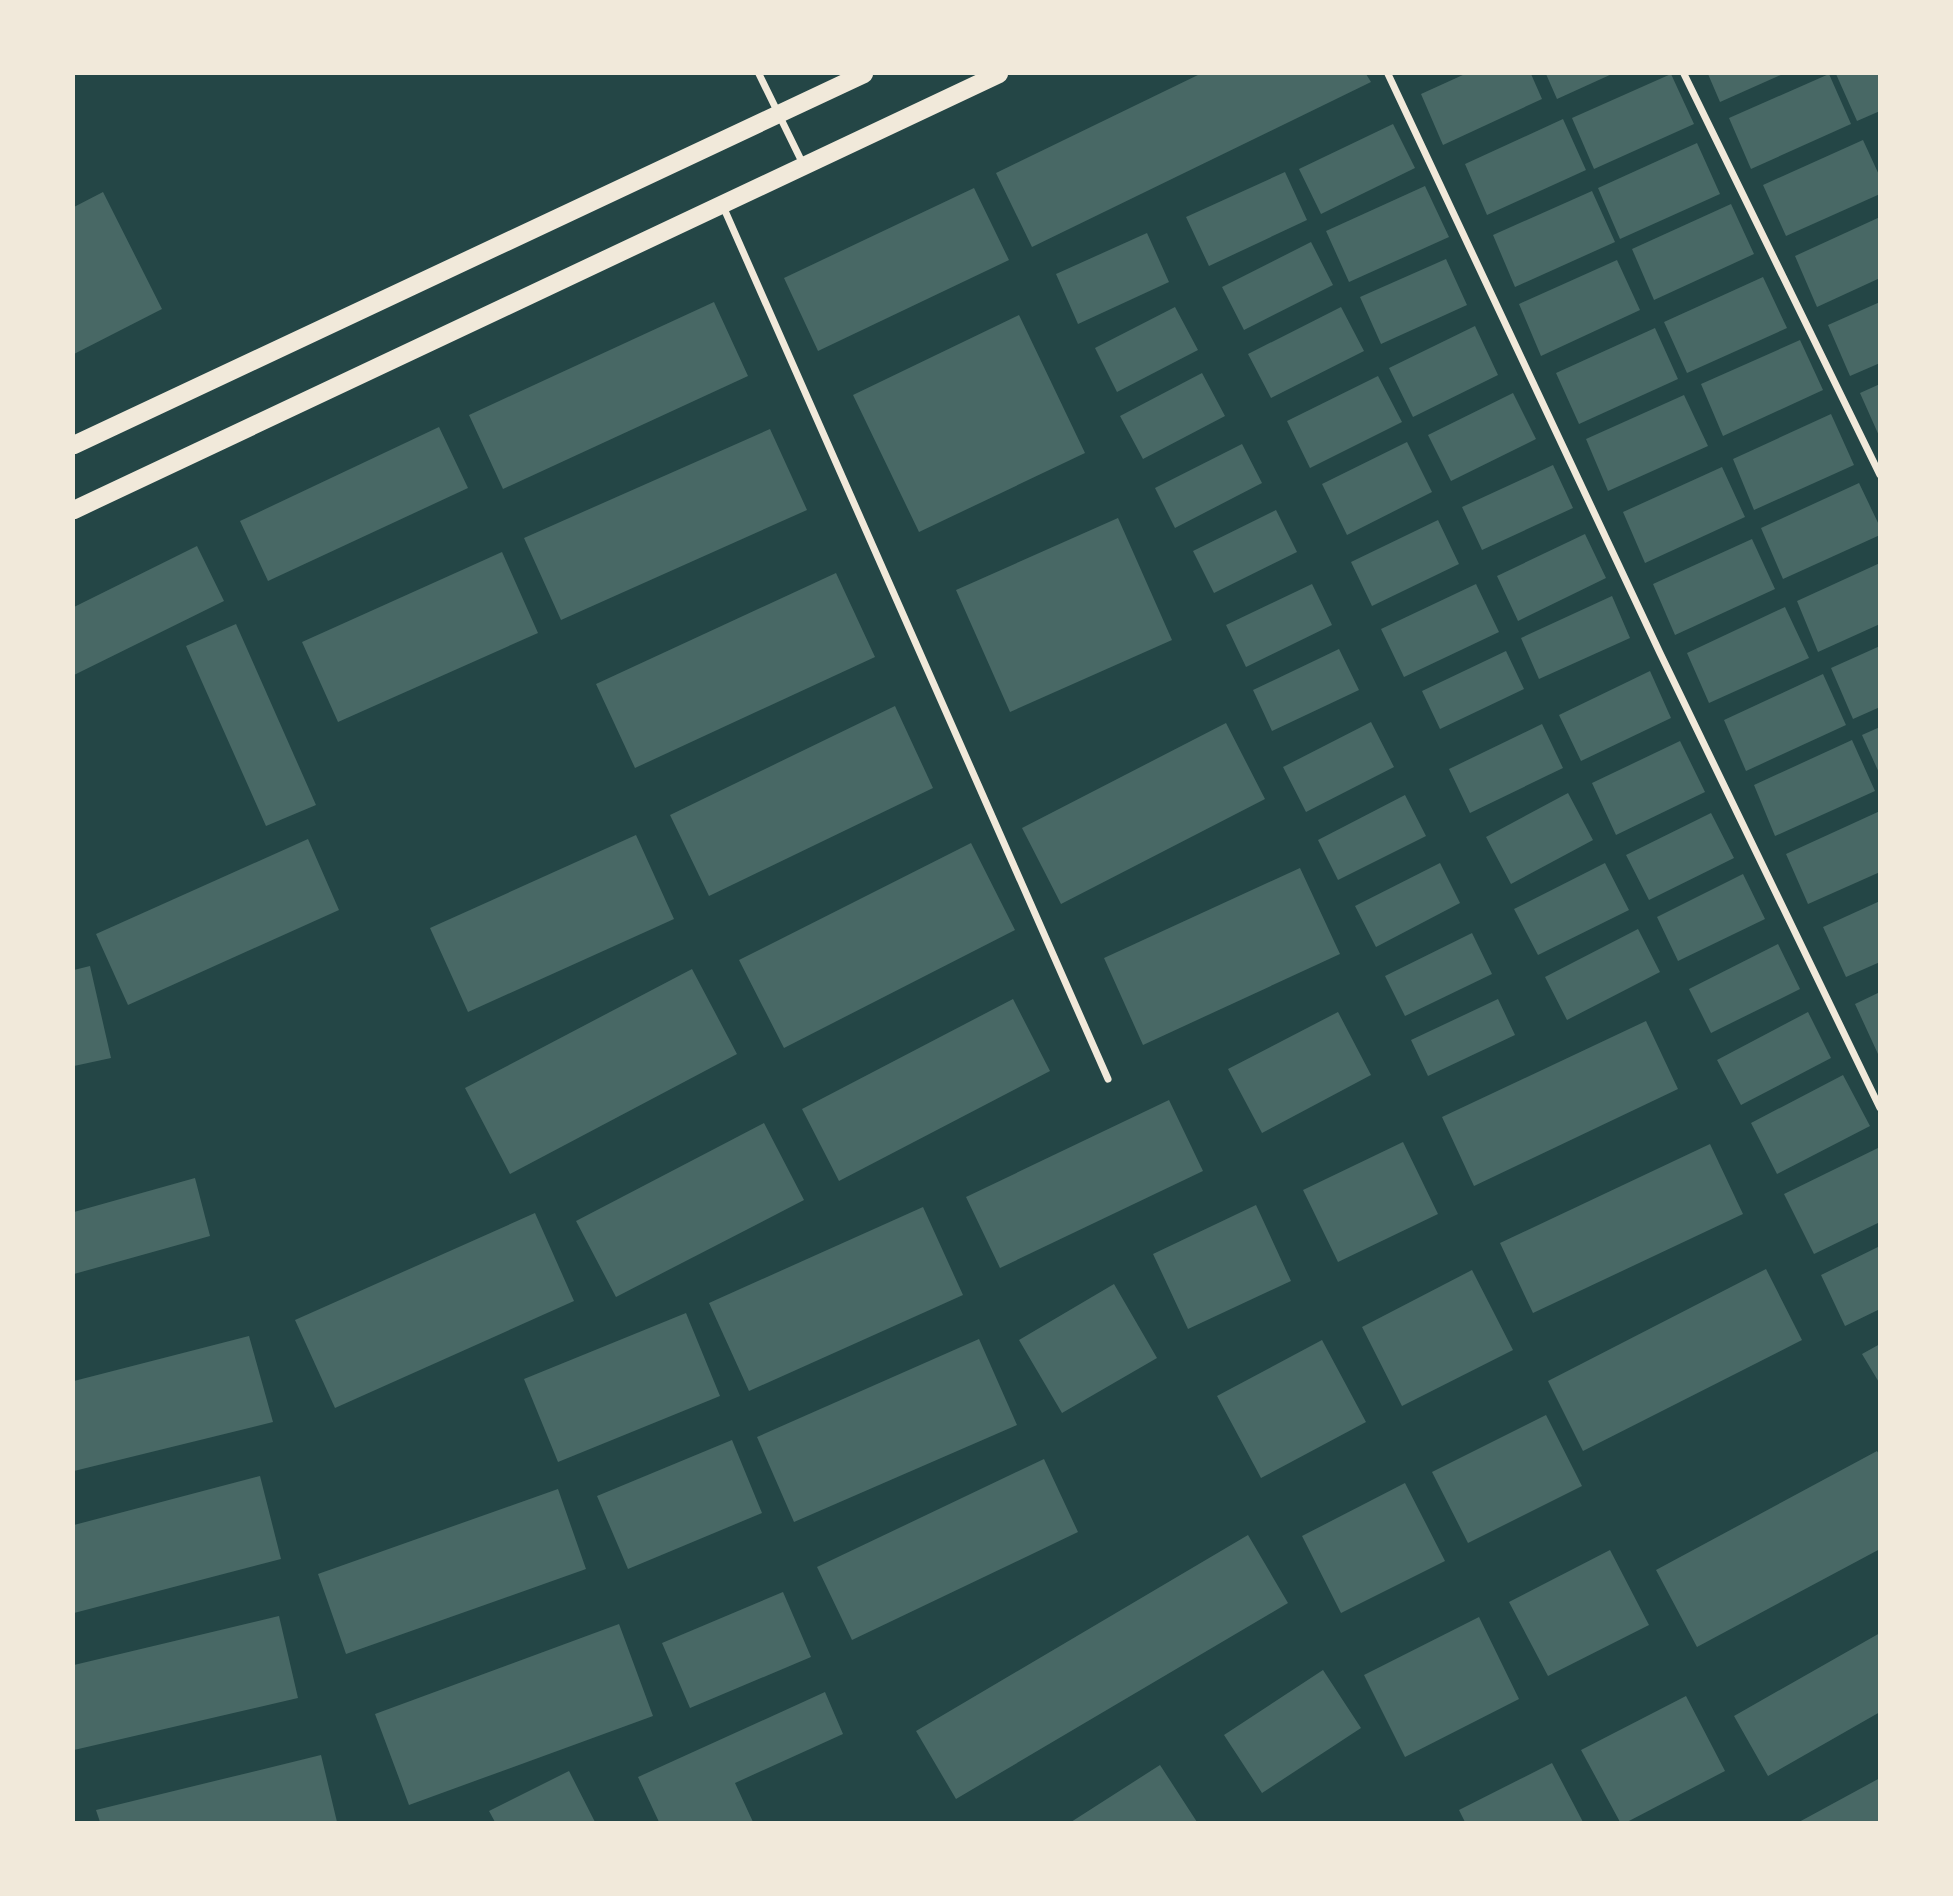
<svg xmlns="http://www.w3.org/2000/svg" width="1953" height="1896" viewBox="0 0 1953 1896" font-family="'Roboto Condensed',sans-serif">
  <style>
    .green { fill: #244646 }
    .building { fill: #486865 }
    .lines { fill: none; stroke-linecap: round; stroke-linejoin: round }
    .minor { stroke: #f1e9da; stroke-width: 7 }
    .primary { stroke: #f1e9da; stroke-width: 18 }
  </style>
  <rect width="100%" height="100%" fill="#0f3d3e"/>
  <path class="green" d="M 74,74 L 1879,74 L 1879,1822 L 74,1822 Z"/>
  <path class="building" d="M 1200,74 L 1366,74 L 1371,82 L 1032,247 L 996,173 Z
    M 1465,74 L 1531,74 L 1542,99 L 1443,145 L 1421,94 Z
    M 1546,74 L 1612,74 L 1557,99 Z
    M 1671,74 L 1694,124 L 1594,169 L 1572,118 Z
    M 1708,74 L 1783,74 L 1720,102 Z
    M 1829,74 L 1851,124 L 1751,169 L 1729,118 Z
    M 1836,74 L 1880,74 L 1880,111 L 1857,121 Z
    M 1563,119 L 1586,170 L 1487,215 L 1465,164 Z
    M 1393,124 L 1415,168 L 1321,214 L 1299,169 Z
    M 1863,140 L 1880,177 L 1880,194 L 1786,236 L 1763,185 Z
    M 1697,143 L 1720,194 L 1620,239 L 1598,188 Z
    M 1285,172 L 1307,220 L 1209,266 L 1186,217 Z
    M 1425,186 L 1449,237 L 1349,282 L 1326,231 Z
    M 974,188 L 1009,260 L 818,351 L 784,278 Z
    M 1592,191 L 1615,242 L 1515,287 L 1493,235 Z
    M 103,192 L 162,309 L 74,354 L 74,207 Z
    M 1731,204 L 1754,254 L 1654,300 L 1632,249 Z
    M 1880,217 L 1880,278 L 1817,307 L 1795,256 Z
    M 1147,233 L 1169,282 L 1078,324 L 1056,274 Z
    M 1311,242 L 1333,285 L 1244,330 L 1222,287 Z
    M 1446,259 L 1467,305 L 1381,344 L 1360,297 Z
    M 1617,260 L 1640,310 L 1541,356 L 1519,304 Z
    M 1763,277 L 1787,328 L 1687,373 L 1664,322 Z
    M 714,302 L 748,376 L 503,489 L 469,415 Z
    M 1880,302 L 1880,363 L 1850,376 L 1828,325 Z
    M 1175,307 L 1198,350 L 1117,392 L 1095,348 Z
    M 1341,307 L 1364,351 L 1271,398 L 1248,354 Z
    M 1019,315 L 1085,453 L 919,532 L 853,395 Z
    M 1475,326 L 1498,375 L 1413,417 L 1389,368 Z
    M 1655,328 L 1678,379 L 1579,424 L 1556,373 Z
    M 1800,340 L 1823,390 L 1723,436 L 1701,384 Z
    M 1202,373 L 1225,416 L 1143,459 L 1120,416 Z
    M 1378,376 L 1402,422 L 1310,468 L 1287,421 Z
    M 1880,384 L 1880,438 L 1860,393 Z
    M 1513,393 L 1536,439 L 1451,481 L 1428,435 Z
    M 1684,395 L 1708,446 L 1608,491 L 1586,439 Z
    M 1831,414 L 1854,465 L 1754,510 L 1733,459 Z
    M 439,427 L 468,488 L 268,581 L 240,521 Z
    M 770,429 L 807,510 L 561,620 L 524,538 Z
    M 1407,442 L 1432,492 L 1347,535 L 1322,484 Z
    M 1242,444 L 1262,483 L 1175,528 L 1155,488 Z
    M 1553,465 L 1573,508 L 1482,550 L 1462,507 Z
    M 1722,467 L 1745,517 L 1645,563 L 1623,512 Z
    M 1859,483 L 1880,527 L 1880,535 L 1783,579 L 1761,528 Z
    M 1276,510 L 1297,552 L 1214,593 L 1193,551 Z
    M 1118,518 L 1172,640 L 1010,712 L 956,590 Z
    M 1438,520 L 1459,564 L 1372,606 L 1351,562 Z
    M 1585,534 L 1606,578 L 1518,621 L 1497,576 Z
    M 1752,539 L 1775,589 L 1675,635 L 1653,584 Z
    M 197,546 L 224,601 L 74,675 L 74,607 Z
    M 502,552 L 538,633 L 338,722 L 302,642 Z
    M 1880,563 L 1880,624 L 1818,652 L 1797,601 Z
    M 836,573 L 875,657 L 635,768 L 596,684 Z
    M 1312,584 L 1332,625 L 1246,667 L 1226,625 Z
    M 1476,584 L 1499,632 L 1404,677 L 1381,629 Z
    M 1612,596 L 1630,638 L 1539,679 L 1521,638 Z
    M 1785,607 L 1809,658 L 1709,703 L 1687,653 Z
    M 236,624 L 316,805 L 266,826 L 186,646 Z
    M 1880,646 L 1880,707 L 1853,719 L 1831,668 Z
    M 1339,649 L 1359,690 L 1272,731 L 1253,690 Z
    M 1506,651 L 1524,689 L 1440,729 L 1422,691 Z
    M 1650,671 L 1671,718 L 1581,761 L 1559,715 Z
    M 1823,674 L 1846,725 L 1746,771 L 1724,720 Z
    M 895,706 L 933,788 L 709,896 L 670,815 Z
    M 1371,722 L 1394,767 L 1306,812 L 1283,767 Z
    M 1226,723 L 1265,799 L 1061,904 L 1022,828 Z
    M 1542,724 L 1563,768 L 1470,813 L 1449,769 Z
    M 1880,727 L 1880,775 L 1862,735 Z
    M 1852,740 L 1875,791 L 1775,836 L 1754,785 Z
    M 1680,741 L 1705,792 L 1616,835 L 1592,783 Z
    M 1568,793 L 1593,840 L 1511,884 L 1486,837 Z
    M 1405,795 L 1426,836 L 1338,880 L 1318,840 Z
    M 1880,811 L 1880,872 L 1808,904 L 1786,854 Z
    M 1711,813 L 1734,858 L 1649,900 L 1626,855 Z
    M 636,835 L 674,919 L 468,1012 L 430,928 Z
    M 308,839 L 339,910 L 128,1005 L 96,934 Z
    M 971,843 L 1015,930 L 784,1048 L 739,960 Z
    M 1440,863 L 1460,903 L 1376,947 L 1355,906 Z
    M 1605,863 L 1629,910 L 1538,955 L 1514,909 Z
    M 1300,868 L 1340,954 L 1143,1045 L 1104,958 Z
    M 1743,874 L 1765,919 L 1678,961 L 1657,917 Z
    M 1880,901 L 1880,962 L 1846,977 L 1823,927 Z
    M 1638,929 L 1660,972 L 1567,1020 L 1545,977 Z
    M 1472,933 L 1492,974 L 1405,1016 L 1385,976 Z
    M 1778,944 L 1800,989 L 1711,1033 L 1689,989 Z
    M 90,966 L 111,1058 L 74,1066 L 74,970 Z
    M 692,969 L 737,1054 L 510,1174 L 465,1088 Z
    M 1880,992 L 1880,1054 L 1878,1054 L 1855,1004 Z
    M 1013,999 L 1050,1071 L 839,1181 L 802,1109 Z
    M 1498,999 L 1515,1035 L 1428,1076 L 1411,1040 Z
    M 1338,1012 L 1371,1075 L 1262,1133 L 1228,1069 Z
    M 1808,1012 L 1831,1058 L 1741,1105 L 1717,1060 Z
    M 1646,1021 L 1678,1089 L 1474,1186 L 1442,1117 Z
    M 1843,1075 L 1870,1126 L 1777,1174 L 1751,1123 Z
    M 1169,1100 L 1203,1171 L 1000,1268 L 966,1197 Z
    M 764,1123 L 804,1200 L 616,1297 L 576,1221 Z
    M 1403,1142 L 1438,1214 L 1338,1262 L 1303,1190 Z
    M 1710,1144 L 1743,1214 L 1533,1313 L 1500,1243 Z
    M 1880,1147 L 1880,1222 L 1814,1254 L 1784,1194 Z
    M 195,1178 L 210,1236 L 74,1274 L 74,1212 Z
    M 1256,1205 L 1291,1281 L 1188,1329 L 1153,1254 Z
    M 923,1207 L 963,1295 L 749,1391 L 709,1303 Z
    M 535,1213 L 574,1301 L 335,1408 L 295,1320 Z
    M 1880,1246 L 1880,1309 L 1845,1326 L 1821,1275 Z
    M 1766,1269 L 1802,1340 L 1583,1451 L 1548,1381 Z
    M 1472,1270 L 1513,1350 L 1402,1406 L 1362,1327 Z
    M 1114,1284 L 1157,1358 L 1062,1413 L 1019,1340 Z
    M 686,1313 L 720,1396 L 558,1462 L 524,1379 Z
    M 249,1336 L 273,1422 L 74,1471 L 74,1381 Z
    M 979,1339 L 1017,1425 L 794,1522 L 757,1437 Z
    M 1322,1340 L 1366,1422 L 1261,1478 L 1217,1396 Z
    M 1880,1344 L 1880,1384 L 1862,1354 Z
    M 1546,1415 L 1582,1486 L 1468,1543 L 1432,1472 Z
    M 732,1440 L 762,1513 L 628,1569 L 597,1496 Z
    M 1877,1451 L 1880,1456 L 1880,1549 L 1697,1647 L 1656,1570 Z
    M 1044,1459 L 1078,1532 L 852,1640 L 817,1567 Z
    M 260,1476 L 281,1559 L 74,1613 L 74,1525 Z
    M 1405,1483 L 1445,1561 L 1341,1613 L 1302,1536 Z
    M 558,1489 L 586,1569 L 346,1654 L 318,1574 Z
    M 1248,1535 L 1288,1603 L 956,1799 L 916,1731 Z
    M 1610,1550 L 1649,1625 L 1548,1676 L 1509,1602 Z
    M 783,1592 L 811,1657 L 690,1708 L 662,1643 Z
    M 279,1616 L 298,1698 L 74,1750 L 74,1665 Z
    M 1479,1617 L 1519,1699 L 1405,1757 L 1364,1675 Z
    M 619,1624 L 653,1716 L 409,1805 L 375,1714 Z
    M 1880,1633 L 1880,1712 L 1768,1776 L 1734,1716 Z
    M 1323,1670 L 1361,1728 L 1262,1793 L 1224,1735 Z
    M 825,1692 L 843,1734 L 735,1783 L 753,1822 L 659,1822 L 638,1777 Z
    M 1686,1696 L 1725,1771 L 1627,1822 L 1620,1822 L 1581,1750 Z
    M 321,1755 L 337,1822 L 100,1822 L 96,1810 Z
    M 1552,1763 L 1583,1822 L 1465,1822 L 1459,1810 Z
    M 1160,1765 L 1197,1822 L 1071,1822 Z
    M 569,1771 L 595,1822 L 495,1822 L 489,1811 Z
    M 1880,1778 L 1880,1822 L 1799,1822 Z"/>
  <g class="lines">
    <path class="minor" d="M 759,74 L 803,164
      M 1388,74 L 1660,653 L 1880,1108
      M 1684,74 L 1880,475
      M 722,204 L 1108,1079"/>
    <path class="primary" d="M 74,445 L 864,74
      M 74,510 L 999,74"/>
  </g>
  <rect width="1953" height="1896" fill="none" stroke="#f1e9da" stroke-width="150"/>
</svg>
